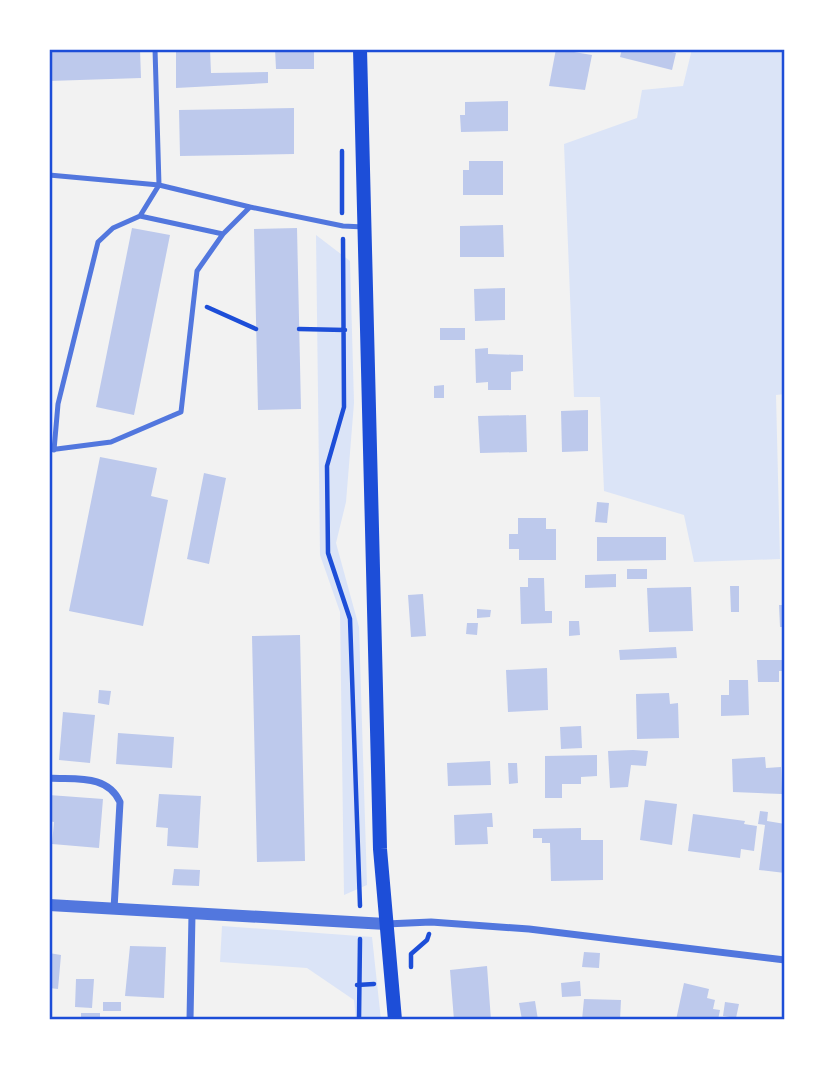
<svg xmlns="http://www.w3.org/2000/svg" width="834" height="1069" viewBox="0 0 834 1069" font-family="'Source Sans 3',sans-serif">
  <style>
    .green { fill: #dbe4f7 }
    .building { fill: #bdc9ec }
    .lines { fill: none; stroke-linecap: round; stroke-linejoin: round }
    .path { stroke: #1d4ed8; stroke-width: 4.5 }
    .service { stroke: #5277de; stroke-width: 5 }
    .minor { stroke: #5277de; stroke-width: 7 }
    .tertiary { stroke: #5277de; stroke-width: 12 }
    .secondary { stroke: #1d4ed8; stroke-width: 14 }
    .neatline { fill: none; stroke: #1d4ed8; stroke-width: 2.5 }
  </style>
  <rect width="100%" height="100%" fill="#f2f2f2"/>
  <path class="green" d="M 692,49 L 785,49 L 785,394 L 776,395 L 780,559 L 694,562 L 684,515 L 604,491 L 600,397 L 574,397 L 564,144 L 637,118 L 642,90 L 683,86 Z
    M 316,235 L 350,261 L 354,403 L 346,502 L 336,543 L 359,627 L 367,885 L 344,895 L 340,612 L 320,555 Z
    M 222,926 L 372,937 L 381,1020 L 356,1020 L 354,1000 L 307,968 L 220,962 Z"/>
  <path class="building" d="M 140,49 L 141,78 L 49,81 L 49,51 Z
    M 176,49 L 210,49 L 211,73 L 268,72 L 268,83 L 176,88 Z
    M 275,49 L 314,49 L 314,69 L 276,69 Z
    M 556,49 L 592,55 L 585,90 L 549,86 Z
    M 622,49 L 658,49 L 676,53 L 672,70 L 620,57 Z
    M 508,101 L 508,131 L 461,132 L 460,115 L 465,115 L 465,102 Z
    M 294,108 L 294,154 L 180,156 L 179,110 Z
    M 469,161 L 503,161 L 503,195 L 463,195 L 463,170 L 469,170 Z
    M 503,225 L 504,257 L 460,257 L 460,226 Z
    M 132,228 L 170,235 L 134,415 L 96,407 Z
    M 297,228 L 301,409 L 258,410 L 254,229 Z
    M 505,288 L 505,320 L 475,321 L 474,289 Z
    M 440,328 L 465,328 L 465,340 L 440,340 Z
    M 488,348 L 488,354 L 523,355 L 523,371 L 511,372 L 511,390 L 488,390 L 488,382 L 476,383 L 475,349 Z
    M 444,385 L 444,398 L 434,398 L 434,386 Z
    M 588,410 L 588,451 L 562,452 L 561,411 Z
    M 526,415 L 527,452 L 480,453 L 478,416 Z
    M 100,457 L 157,468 L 151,496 L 168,500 L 143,626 L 69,611 Z
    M 204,473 L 226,478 L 209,564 L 187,559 Z
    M 597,502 L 609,503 L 607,523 L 595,522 Z
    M 518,518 L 546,518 L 546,529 L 556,529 L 556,560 L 519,560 L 519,549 L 509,549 L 509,534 L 518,534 Z
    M 597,537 L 666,537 L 666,560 L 597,561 Z
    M 627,569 L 647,569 L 647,579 L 627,579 Z
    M 616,574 L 616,587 L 585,588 L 585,575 Z
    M 528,578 L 544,578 L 545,611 L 552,611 L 552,623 L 521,624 L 520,587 L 528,587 Z
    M 730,586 L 739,586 L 739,612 L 731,612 Z
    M 691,587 L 693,631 L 649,632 L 647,588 Z
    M 423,594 L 426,636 L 411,637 L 408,595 Z
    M 779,605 L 785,605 L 785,627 L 780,627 Z
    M 477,609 L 491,610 L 490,617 L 477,618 Z
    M 569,621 L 579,621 L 580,635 L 569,636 Z
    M 467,623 L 478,623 L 477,635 L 466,634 Z
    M 300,635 L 305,861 L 257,862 L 252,636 Z
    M 676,647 L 677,658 L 620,660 L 619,650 Z
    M 757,660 L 785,660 L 785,671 L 779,671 L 779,682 L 758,682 Z
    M 547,668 L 548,710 L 508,712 L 506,670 Z
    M 729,680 L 748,680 L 749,715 L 721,716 L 721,695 L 729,695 Z
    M 99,690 L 111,691 L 109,705 L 98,703 Z
    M 669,693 L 670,704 L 678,703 L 679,738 L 637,739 L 636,694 Z
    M 63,712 L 95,715 L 90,763 L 59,760 Z
    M 581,726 L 582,748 L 561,749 L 560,727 Z
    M 118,733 L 174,737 L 172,768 L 116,764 Z
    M 633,750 L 648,751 L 646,766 L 631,765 L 628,787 L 610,788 L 608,751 Z
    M 597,755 L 597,776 L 581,777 L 581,784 L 562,784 L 562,798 L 545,798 L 545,756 Z
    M 765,757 L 766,768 L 781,767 L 782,794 L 733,792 L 732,759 Z
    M 490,761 L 491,785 L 448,786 L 447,763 Z
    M 508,763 L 517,763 L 518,783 L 509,784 Z
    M 159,794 L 201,796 L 198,848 L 167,846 L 168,828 L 156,827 Z
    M 49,795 L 103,799 L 99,848 L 52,844 L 54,822 L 49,821 Z
    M 645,800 L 677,804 L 672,845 L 640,840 Z
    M 760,811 L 768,812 L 767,821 L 785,824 L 785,873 L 759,870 L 765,825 L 758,824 Z
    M 492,813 L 493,827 L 487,827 L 488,844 L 455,845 L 454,815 Z
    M 693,814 L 745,821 L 744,824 L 757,826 L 754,851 L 741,849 L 740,858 L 688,851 Z
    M 581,828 L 581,840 L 603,840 L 603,880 L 551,881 L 550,843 L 542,843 L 542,838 L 533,838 L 533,829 Z
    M 174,869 L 200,870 L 199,886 L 172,885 Z
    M 130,946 L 166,947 L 164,998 L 125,996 Z
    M 584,952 L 600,953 L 599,968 L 582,967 Z
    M 49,953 L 61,955 L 58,989 L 49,988 Z
    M 487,966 L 491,1020 L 454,1020 L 450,970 Z
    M 76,979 L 94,979 L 92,1008 L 75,1007 Z
    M 580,981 L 581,996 L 562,997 L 561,983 Z
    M 684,983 L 709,989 L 707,998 L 715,1000 L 713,1009 L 720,1010 L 718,1020 L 676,1020 Z
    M 584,999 L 621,1000 L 620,1020 L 582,1020 Z
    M 535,1001 L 538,1020 L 522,1020 L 519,1003 Z
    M 103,1002 L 121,1002 L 121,1011 L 103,1011 Z
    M 725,1002 L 739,1004 L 736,1018 L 723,1016 Z
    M 81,1013 L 100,1013 L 100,1020 L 81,1020 Z"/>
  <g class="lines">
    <path class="path" d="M 342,151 L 342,213
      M 343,239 L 344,407 L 327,466 L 328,553 L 350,619 L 360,906
      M 207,307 L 256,329
      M 299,329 L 345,330
      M 411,967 L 411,954 L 427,940 L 429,934
      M 357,985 L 374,984
      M 359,1020 L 360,939"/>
    <path class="service" d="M 49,175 L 159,185 L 155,49
      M 140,216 L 159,185 L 250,207
      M 49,450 L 111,442 L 181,412 L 197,271 L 223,234 L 250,207 L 343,226 L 364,227
      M 54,450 L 58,404 L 98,242 L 113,228 L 140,216 L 223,234"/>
    <path class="minor" d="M 49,778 C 76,780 107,774 120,802 L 114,909
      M 386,924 L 431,922 L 529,929 L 785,960
      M 190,1020 L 192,914"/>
    <path class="tertiary" d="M 49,905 L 386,924"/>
    <path class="secondary" d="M 360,49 L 380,849 L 395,1020"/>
  </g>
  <rect width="834" height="1069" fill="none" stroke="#ffffff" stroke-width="102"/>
  <rect x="51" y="51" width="732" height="967" class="neatline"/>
</svg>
